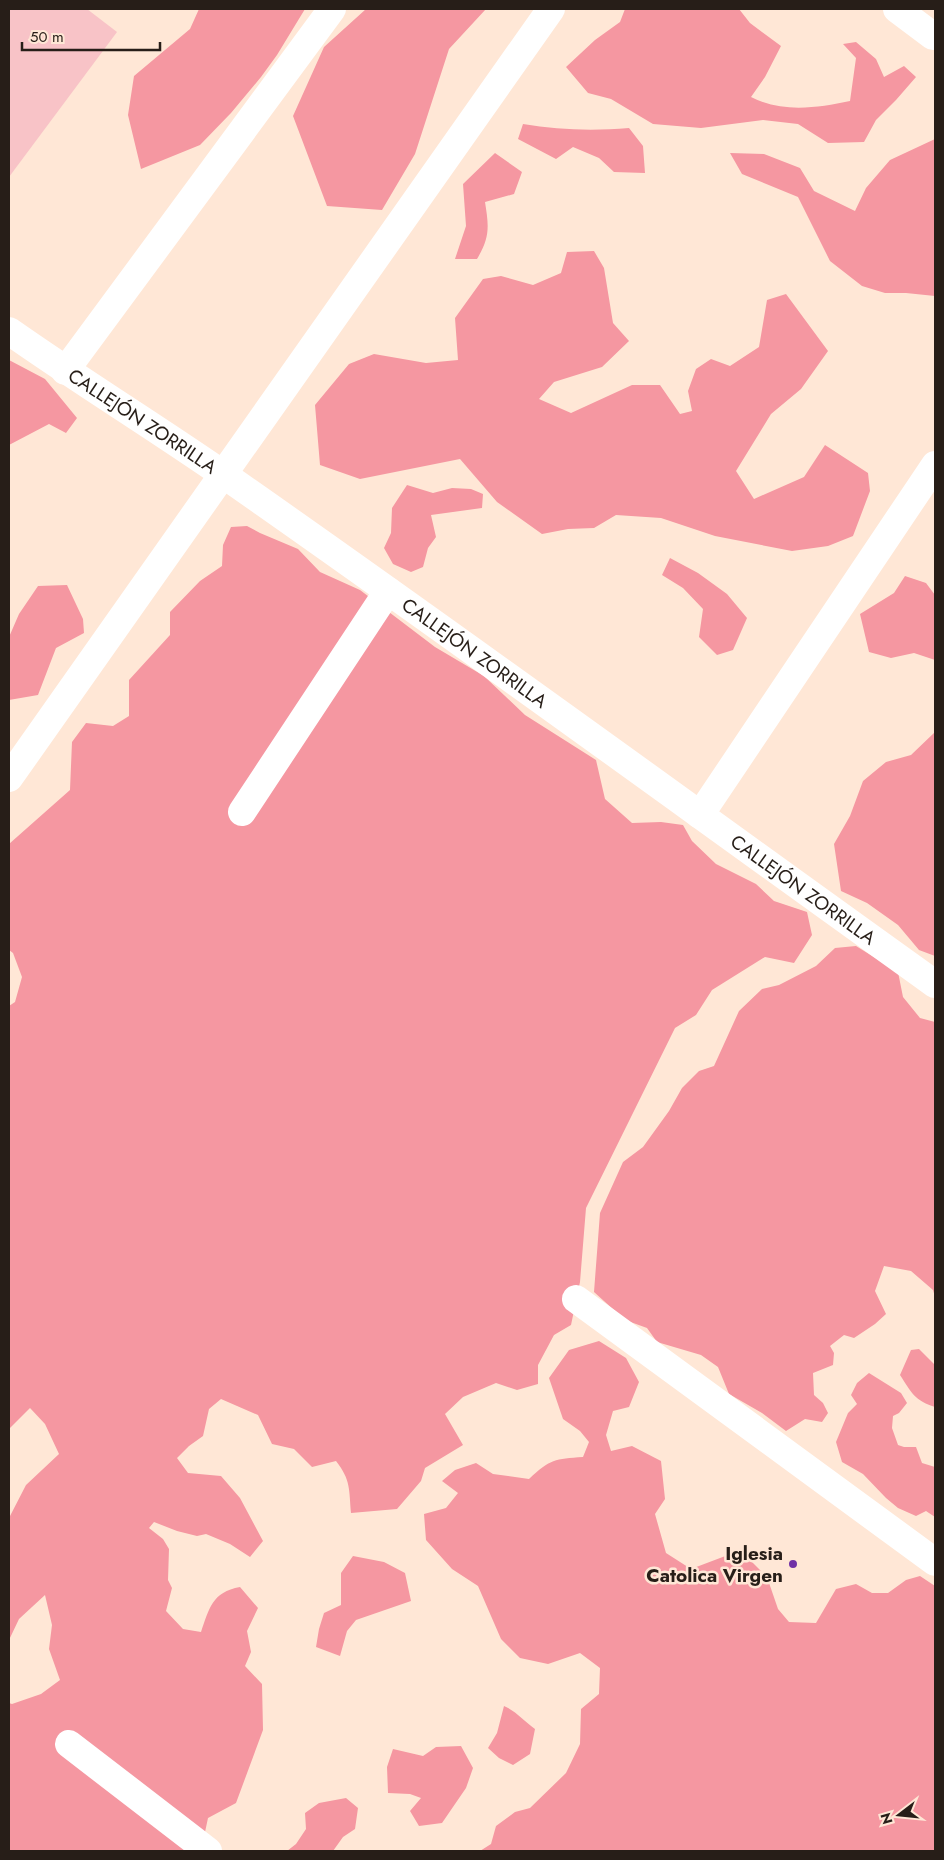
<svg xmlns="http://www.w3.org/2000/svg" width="944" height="1860" viewBox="0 0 944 1860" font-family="Jost,sans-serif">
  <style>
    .green { fill: #f8c3c7 }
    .forest { fill: #f597a1 }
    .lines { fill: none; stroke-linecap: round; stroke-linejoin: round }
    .minor { stroke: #fff; stroke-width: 28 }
    .poi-dot { fill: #7031a6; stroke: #ffe7d6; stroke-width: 2 }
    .labels { text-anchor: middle; stroke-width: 5; stroke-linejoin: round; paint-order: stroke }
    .street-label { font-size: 19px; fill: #271e18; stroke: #ffe7d6 }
    .poi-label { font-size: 19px; font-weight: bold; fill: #271e18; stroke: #ffe7d6; text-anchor: end }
  </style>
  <rect width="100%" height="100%" fill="#ffe7d6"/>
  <path class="green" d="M 9,9 L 87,9 L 117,32 L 9,177 Z"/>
  <path class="forest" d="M 199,9 L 305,9 L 277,55 L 261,77 L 231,113 L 200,145 L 141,169 L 128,115 L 134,76 L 190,29 Z
    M 366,9 L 486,9 L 449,49 L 415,154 L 382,210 L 327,206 L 293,116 L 324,47 Z
    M 625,9 L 739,9 L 750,23 L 781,46 L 765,77 L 751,97 C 782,113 817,108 850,101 L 856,58 L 843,44 L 856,42 L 876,59 L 884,77 L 904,66 L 916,77 L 896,100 L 876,120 L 864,142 L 828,143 L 798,124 L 763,120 L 701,128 L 653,124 L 611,99 L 588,93 L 566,67 L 595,40 L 620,22 Z
    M 523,124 C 558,130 593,131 629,128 L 643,146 L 645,173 L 614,172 L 599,158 L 573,147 L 556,159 L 518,139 Z
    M 935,139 L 935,296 L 906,293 L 885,293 L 862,286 L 830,261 L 798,197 L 742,174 L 730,153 L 764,154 L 800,168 L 814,191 L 855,211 L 866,188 L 890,160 Z
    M 495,153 L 522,172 L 514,194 L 485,202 C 489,227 490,237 477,259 L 455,259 L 466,226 L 463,184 Z
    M 594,251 L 604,268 L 613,323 L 629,341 L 602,367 L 554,382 L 539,399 L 571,413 L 632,385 L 660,385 L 680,414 L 692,411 L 688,391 L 696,369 L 711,359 L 730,366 L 759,347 L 767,300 L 786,294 L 828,351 L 801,389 L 771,414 L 736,471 L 754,499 L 804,477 L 825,445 L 868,473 L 870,491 L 853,536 L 828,546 L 792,551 L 715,536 L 661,518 L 616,515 L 594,528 L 568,529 L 542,534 L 497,502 L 460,459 L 360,479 L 320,465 L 315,405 L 349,364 L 374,354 L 426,363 L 458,360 L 455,318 L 483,279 L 501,276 L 533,285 L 561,273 L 567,252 Z
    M 9,360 L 45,379 L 77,418 L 66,433 L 49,424 L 9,445 Z
    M 407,485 L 433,493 L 452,488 L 471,489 L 483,494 L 482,508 L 431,515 L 436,537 L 428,548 L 423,567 L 411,572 L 393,564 L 384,548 L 391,533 L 392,508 Z
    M 247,526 L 260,533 L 298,549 L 320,572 L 360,590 L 435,647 L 484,676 L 525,715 L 596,760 L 605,799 L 632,823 L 661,822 L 683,825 L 692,841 L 716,864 L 756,884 L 774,901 L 807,912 L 812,935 L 794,963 L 765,957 L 712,990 L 696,1015 L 675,1028 L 586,1208 L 580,1282 L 571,1325 L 554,1335 L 538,1365 L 538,1384 L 517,1390 L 496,1383 L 463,1397 L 445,1414 L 463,1445 L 425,1468 L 421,1481 L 397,1509 L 351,1513 C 349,1490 351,1480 336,1461 L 312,1467 L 294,1449 L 272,1444 L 258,1415 L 221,1399 L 209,1409 L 203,1436 L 189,1446 L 177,1458 L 188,1473 L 221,1476 L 240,1498 L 263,1541 L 250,1557 L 230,1544 L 206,1534 L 197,1536 L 177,1531 L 154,1522 L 149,1528 L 163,1539 L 169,1549 L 168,1580 L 172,1588 L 166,1611 L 183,1629 L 201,1632 C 209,1609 212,1592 240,1587 L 258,1608 L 247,1631 L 251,1652 L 245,1666 L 262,1684 L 263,1730 L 236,1803 L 208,1818 L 201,1851 L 9,1851 L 9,1703 L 12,1704 L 41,1694 L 60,1680 L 49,1649 L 52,1625 L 45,1595 L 19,1619 L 9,1640 L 9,1518 L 26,1485 L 59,1454 L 45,1424 L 30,1408 L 9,1429 L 9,1006 L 15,1002 L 22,977 L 13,953 L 9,950 L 9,844 L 70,790 L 72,742 L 86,723 L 113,726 L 129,716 L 129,680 L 170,635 L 170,612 L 200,581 L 222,566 L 223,545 L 231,527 Z
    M 670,558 L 698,573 L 727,594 L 747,618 L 733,650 L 717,655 L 699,637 L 703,609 L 683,588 L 662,575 Z
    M 905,576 L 926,583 L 935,595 L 935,660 L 914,653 L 891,658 L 869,652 L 860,614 L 894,593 Z
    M 67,585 L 83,619 L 84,633 L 56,648 L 38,695 L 9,700 L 9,637 L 19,614 L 38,586 Z
    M 935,732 L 935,956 L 919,950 L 898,925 L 867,903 L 841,891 L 834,844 L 850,816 L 863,781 L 886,762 L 911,755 Z
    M 856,946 L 898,972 L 903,997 L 920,1018 L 935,1022 L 935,1297 L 933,1290 L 911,1271 L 884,1266 L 875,1291 L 886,1314 L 875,1324 L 854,1338 L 844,1335 L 830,1346 L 834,1353 L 833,1365 L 813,1373 L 814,1395 L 823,1403 L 828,1413 L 822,1422 L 805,1419 L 786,1431 L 762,1413 L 729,1394 L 718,1367 L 701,1355 L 657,1342 L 647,1328 L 625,1320 L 594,1292 L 600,1213 L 623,1162 L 643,1147 L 669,1111 L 682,1088 L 699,1071 L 714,1066 L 739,1011 L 762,989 L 779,985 L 816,966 L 835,948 Z
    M 599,1341 L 626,1358 L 639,1382 L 629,1407 L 613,1411 L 606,1435 L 611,1451 L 632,1446 L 661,1461 L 665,1499 L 655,1514 L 666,1553 L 691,1569 L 728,1555 L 746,1556 L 767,1577 L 778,1609 L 789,1622 L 816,1623 L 836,1589 L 856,1584 L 872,1593 L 888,1593 L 906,1580 L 920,1576 L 935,1586 L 935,1851 L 480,1851 L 491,1844 L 496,1826 L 515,1812 L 530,1808 L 566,1773 L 580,1744 L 581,1709 L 599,1694 L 600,1668 L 580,1653 L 548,1664 L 520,1658 L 501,1639 L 478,1586 L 452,1569 L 426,1540 L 424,1514 L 446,1508 L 458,1493 L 442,1481 L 455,1470 L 476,1463 L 493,1474 L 529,1479 C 550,1459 555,1459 583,1457 L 589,1442 L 580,1431 L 563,1419 L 549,1378 L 569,1350 Z
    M 919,1349 L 935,1365 L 935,1407 C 915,1401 911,1392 900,1375 L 911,1350 Z
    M 869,1373 L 901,1393 L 907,1403 L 899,1413 L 893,1416 L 892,1428 L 898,1445 L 904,1447 L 916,1447 L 922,1463 L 935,1467 L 935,1517 L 926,1511 L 916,1516 L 898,1508 L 886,1498 L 863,1474 L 842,1462 L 836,1442 L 848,1413 L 857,1404 L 851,1395 L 857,1383 Z
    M 353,1556 L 384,1562 L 405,1573 L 411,1601 L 356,1620 L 347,1631 L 340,1656 L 316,1647 L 319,1629 L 324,1613 L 341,1605 L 341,1573 Z
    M 504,1706 C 516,1711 524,1721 535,1729 L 530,1754 L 513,1765 L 499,1758 L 488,1748 L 497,1733 Z
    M 461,1746 L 473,1768 L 466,1788 L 442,1823 L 419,1826 L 410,1811 L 421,1798 L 410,1794 L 388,1793 L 387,1767 L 393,1749 L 423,1756 L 436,1747 Z
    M 346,1798 L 358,1808 L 355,1829 L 343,1837 L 333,1851 L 287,1851 L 296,1844 L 306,1829 L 305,1813 L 319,1803 Z"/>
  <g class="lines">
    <g class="minor">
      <path d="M 897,9 L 933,36 L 935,36"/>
      <path id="s1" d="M 9,331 C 80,381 155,427 227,477 C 465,643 699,815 935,984"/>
      <path d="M 65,371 L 332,9"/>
      <path d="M 9,778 L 551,9"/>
      <path d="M 242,812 L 388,591"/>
      <path d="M 700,815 L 935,465"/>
      <path d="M 576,1299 L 935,1562"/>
      <path d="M 69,1744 L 208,1851"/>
    </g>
  </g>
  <circle class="poi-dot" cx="793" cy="1564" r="5"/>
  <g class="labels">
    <g class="street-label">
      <text dy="7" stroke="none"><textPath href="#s1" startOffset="161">CALLEJÓN ZORRILLA</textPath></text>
      <text dy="7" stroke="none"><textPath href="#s1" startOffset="566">CALLEJÓN ZORRILLA</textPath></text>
      <text dy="7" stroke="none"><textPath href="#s1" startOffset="971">CALLEJÓN ZORRILLA</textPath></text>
    </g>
    <g class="poi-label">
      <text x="783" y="1560">Iglesia<tspan x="783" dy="22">Catolica Virgen</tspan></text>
    </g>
  </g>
  <rect width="944" height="1860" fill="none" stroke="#271e18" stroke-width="20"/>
  <g transform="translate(899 1815) rotate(254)" stroke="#ffe7d6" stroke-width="4" paint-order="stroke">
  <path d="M0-4L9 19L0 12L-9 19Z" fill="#271e18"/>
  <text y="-8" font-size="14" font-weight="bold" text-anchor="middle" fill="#271e18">N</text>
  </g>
  <path d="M22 42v8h138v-8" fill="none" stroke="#271e18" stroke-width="2.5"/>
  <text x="30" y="42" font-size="15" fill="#271e18" stroke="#ffe7d6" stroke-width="4" paint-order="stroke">50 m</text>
</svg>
